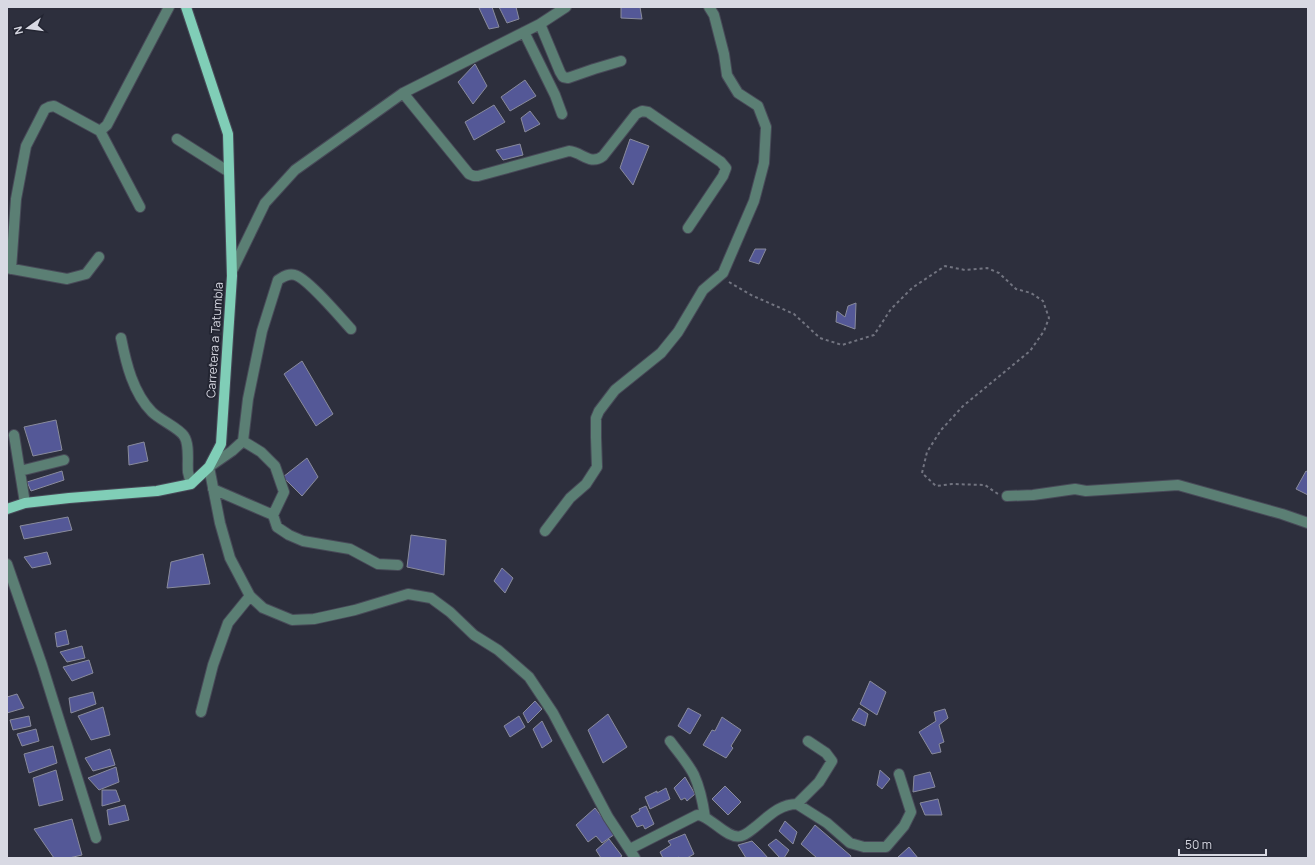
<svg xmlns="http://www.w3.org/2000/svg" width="1315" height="865" viewBox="0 0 1315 865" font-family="Manrope,sans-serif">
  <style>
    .building { fill: #545897; stroke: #898b9c }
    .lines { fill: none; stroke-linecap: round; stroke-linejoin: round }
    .minor-casing { stroke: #484a58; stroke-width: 12 }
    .major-casing { stroke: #484a58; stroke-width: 12 }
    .path { stroke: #727480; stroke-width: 2; stroke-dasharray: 3 3; stroke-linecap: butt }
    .minor { stroke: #5b7f74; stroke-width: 10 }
    .major { stroke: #80ceb7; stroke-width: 10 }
    .labels { text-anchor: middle; stroke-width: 4; stroke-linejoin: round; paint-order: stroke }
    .street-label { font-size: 12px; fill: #d8d9e3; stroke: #232532 }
  </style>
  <rect width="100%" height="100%" fill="#2d2f3d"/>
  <path class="building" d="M 483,7 L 492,7 L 499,27 L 489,29 L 479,8 Z
    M 499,7 L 516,7 L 519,19 L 507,23 Z
    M 621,7 L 640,7 L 642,19 L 621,18 Z
    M 475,64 L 487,86 L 473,104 L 458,82 Z
    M 525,80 L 536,96 L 510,111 L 501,97 Z
    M 494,105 L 505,122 L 474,140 L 465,122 Z
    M 530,111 L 540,124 L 525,132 L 521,118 Z
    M 630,139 L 649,146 L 633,185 L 620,168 Z
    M 520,144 L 523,155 L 503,160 L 496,150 Z
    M 755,249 L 766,249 L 759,264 L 749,261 Z
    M 856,303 L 855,329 L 836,322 L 837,311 L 845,317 L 848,306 Z
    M 302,361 L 333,414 L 316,426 L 284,374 Z
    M 56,420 L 62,450 L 33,456 L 24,427 Z
    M 144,442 L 148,461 L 129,465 L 128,446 Z
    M 307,458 L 318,477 L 302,496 L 283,477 Z
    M 62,471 L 64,480 L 31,491 L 27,482 Z
    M 1306,471 L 1308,472 L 1308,495 L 1296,489 Z
    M 68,517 L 72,530 L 24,539 L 20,526 Z
    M 411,535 L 446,540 L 444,575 L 407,567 Z
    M 47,552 L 51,564 L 32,568 L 24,557 Z
    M 203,554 L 210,584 L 167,588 L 171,562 Z
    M 502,568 L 513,578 L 505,593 L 494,581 Z
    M 66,630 L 69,644 L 57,647 L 55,633 Z
    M 82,646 L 85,658 L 67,662 L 60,652 Z
    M 89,660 L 93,673 L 72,681 L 63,667 Z
    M 870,681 L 886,692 L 877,715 L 860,704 Z
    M 93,692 L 96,704 L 71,713 L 69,698 Z
    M 17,694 L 24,708 L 7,713 L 7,697 Z
    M 535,701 L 542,709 L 528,723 L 523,713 Z
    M 103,707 L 110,735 L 91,740 L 78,716 Z
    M 688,708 L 701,715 L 690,734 L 678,726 Z
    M 859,708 L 868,714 L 865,726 L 852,720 Z
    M 945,709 L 948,718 L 939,725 L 944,742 L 939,744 L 941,752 L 932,754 L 919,732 L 936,721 L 934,712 Z
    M 608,714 L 627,747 L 603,763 L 588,730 Z
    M 29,716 L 31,726 L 13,730 L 10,720 Z
    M 519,716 L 525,727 L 510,737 L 504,726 Z
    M 722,717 L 741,730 L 731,746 L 733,748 L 726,758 L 703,745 L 712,730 L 715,731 Z
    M 542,721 L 552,741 L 542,748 L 533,729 Z
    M 36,729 L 39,741 L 22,746 L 17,734 Z
    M 53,746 L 57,763 L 29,773 L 24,754 Z
    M 110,749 L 115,765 L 93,771 L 85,758 Z
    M 116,767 L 119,782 L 99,790 L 88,778 Z
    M 56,770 L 63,800 L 39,806 L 33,778 Z
    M 880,770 L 890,779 L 882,789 L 877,785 Z
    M 930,772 L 935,787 L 913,792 L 914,776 Z
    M 685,777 L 695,794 L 687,801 L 685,798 L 681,800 L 674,788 Z
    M 725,786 L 741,802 L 728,815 L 712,799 Z
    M 666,788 L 670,799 L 650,809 L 645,797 L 657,791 L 657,793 Z
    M 102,790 L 116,790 L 120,801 L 102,806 Z
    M 938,799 L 942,815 L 925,815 L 920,803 Z
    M 125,805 L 129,820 L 109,825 L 107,810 Z
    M 646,806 L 654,824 L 645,829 L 643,825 L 637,827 L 631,816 L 640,811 L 639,809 Z
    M 595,808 L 615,834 L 602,843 L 596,836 L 588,842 L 576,825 Z
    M 72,819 L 82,855 L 69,858 L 54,858 L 34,829 Z
    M 785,821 L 797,832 L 793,844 L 779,831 Z
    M 815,825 L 851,856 L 850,858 L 817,858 L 801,844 Z
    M 685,834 L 694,854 L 687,858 L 680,858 L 679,857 L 677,858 L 663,858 L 660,852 L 671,845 L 668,841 Z
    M 609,839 L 622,856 L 619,858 L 601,858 L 596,850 Z
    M 776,839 L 789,850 L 784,858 L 780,858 L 768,845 Z
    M 752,841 L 761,850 L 768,858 L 746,858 L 738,845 Z
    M 909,847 L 918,858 L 897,858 Z"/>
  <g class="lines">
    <g class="minor-casing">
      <path id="minor" d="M 540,24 L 560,72 L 563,77 L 568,78 L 594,69 L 621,61
        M 524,32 L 555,95 L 562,114
        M 403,93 L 469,174 L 474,176 L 478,176 L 569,151 C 582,152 590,166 603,156 L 636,114 L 642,111 L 648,112 L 721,162 L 726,168 L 723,176 L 688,228
        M 100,131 L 140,207
        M 177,139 L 229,172
        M 7,268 L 67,279 L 86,274 L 99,257
        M 11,269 L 16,199 L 26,146 L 45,109 L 49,107 L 54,106 L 100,131 L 107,125 L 169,7
        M 232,271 L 265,203 L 295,170 L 403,93 L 540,24 L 566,7
        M 351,329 C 340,317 307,278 295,275 C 288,273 283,277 278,280 L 262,331 L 248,399 L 243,441 L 232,451 L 209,467 L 220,523 L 230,558 L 250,596 L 263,608 L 292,620 L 314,619 L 355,610 L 408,594 L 431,598 L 450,612 L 474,635 L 498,650 L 529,677 L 553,713 L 608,817 L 635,858
        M 121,338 C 126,363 133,393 152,412 C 160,420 179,428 184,436 C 190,445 187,462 188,472 C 189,476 190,480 191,484
        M 14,435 L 25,503
        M 243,441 L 261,452 L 275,466 L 284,492 L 273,515
        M 20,471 L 64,460
        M 213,489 L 273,515 L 277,527 L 289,535 L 303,541 L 350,549 L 378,564 L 398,565
        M 1007,496 L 1033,495 L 1075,489 L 1086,491 L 1178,485 L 1282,514 L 1308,523
        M 545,531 L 570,498 L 586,484 L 597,467 L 596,437 L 596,418 L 599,411 L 615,390 L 661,353 L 678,332 L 703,290 L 723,273 L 754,201 L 764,163 L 766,127 L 758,106 L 738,93 L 727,75 L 724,54 L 714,15 L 709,7
        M 7,564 L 42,665 L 96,838
        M 201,712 L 213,665 L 228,623 L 250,596
        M 670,741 C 678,752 688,763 694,775 C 700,788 703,803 705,817
        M 797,804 L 827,823 L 850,843 L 864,847 L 886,847 L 904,826 L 911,812 L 899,774
        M 630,849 L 697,815 C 710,815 727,840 741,836 C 746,835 750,831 754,828 C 768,817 779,804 797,804 L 819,782 L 832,761 L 826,753 L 808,741"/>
    </g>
    <g class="major-casing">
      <path id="major" d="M 7,509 L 25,503 L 69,498 L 157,491 L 191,484 L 209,467 L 221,444 L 232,276 L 228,134 L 186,7"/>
    </g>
    <path class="path" d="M 729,282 L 751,295 L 794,314 L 820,338 L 842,345 L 874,335 L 891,309 L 912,288 L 945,266 L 965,270 L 987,268 L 999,273 L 1016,289 L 1031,293 L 1043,301 L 1049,318 L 1044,331 L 1030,351 L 963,406 L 941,430 L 927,452 L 922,473 L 936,486 L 952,484 L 985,485 L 995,492 L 998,494"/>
    <use href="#minor" class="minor"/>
    <use href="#major" class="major"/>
  </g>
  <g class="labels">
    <g class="street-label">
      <text transform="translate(215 340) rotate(-86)" y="4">Carretera a Tatumbla</text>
    </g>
  </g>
  <rect width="1315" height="865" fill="none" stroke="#d8d9e3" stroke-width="16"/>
  <g transform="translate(28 28) rotate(256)" stroke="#232532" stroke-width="3" paint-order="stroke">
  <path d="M0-3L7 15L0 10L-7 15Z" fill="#d8d9e3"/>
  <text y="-6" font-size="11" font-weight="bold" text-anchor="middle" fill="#d8d9e3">N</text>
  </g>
  <path d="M1179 849v6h87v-6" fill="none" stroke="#d8d9e3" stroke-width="2"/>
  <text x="1185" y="849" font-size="12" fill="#d8d9e3" stroke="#232532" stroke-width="3" paint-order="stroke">50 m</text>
</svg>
